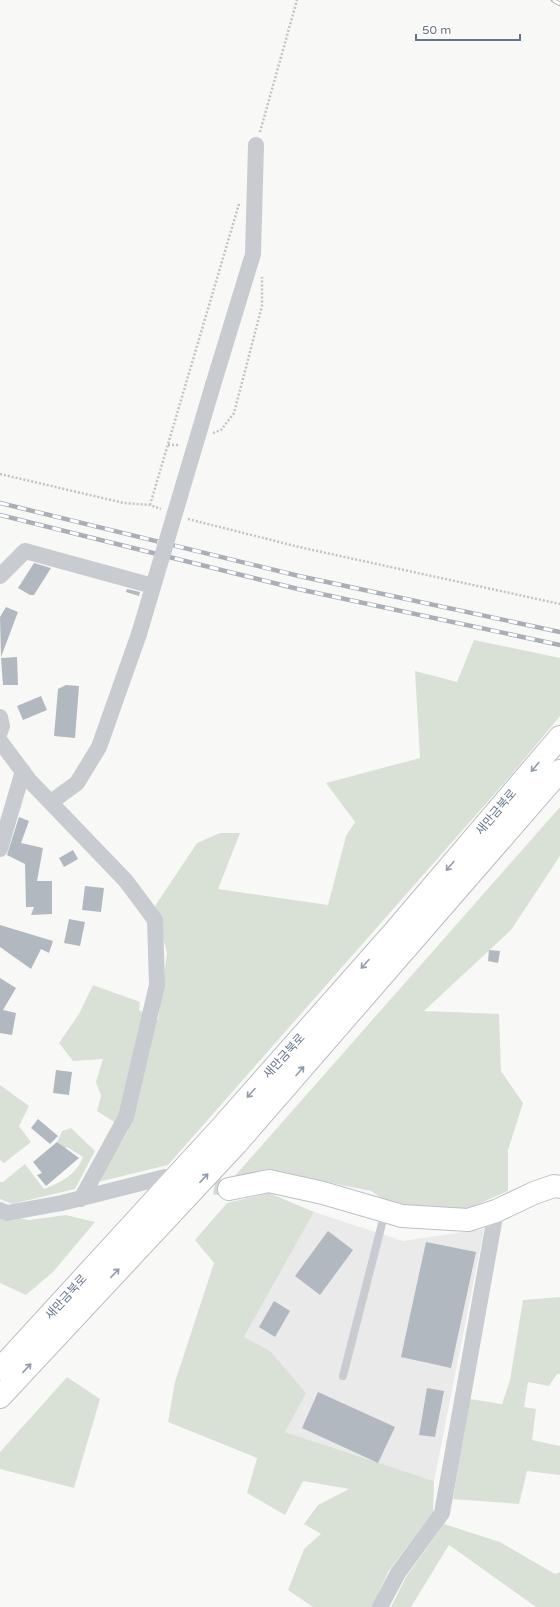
<svg xmlns="http://www.w3.org/2000/svg" width="560" height="1607" viewBox="0 0 560 1607" font-family="'Varela Round','Noto Sans KR',sans-serif">
  <style>
    .built { fill: #e9eae9 }
    .green { fill: #d9e1d7 }
    .building { fill: #b1b8c0 }
    .lines { fill: none; stroke-linecap: round; stroke-linejoin: round }
    .street-tunnel { stroke: #d3d8db; stroke-width: 16; stroke-dasharray: 16 8; stroke-linecap: butt }
    .secondary-casing { stroke: #bcc0c6; stroke-width: 24 }
    .highway-casing { stroke: #babdc1; stroke-width: 24 }
    .path { stroke: #c1c3c6; stroke-width: 2.5; stroke-dasharray: 2 2; stroke-linecap: butt }
    .lane { stroke: #c8cbd0; stroke-width: 8 }
    .street { stroke: #c8cbd0; stroke-width: 16 }
    .secondary { stroke: #fff; stroke-width: 22 }
    .highway { stroke: #fff; stroke-width: 22 }
    .rail-casing { stroke: #aaaeb6; stroke-width: 4.5 }
    .rail { stroke: #fff; stroke-width: 3; stroke-dasharray: 9; stroke-linecap: butt }
    .street-bridge { stroke: #c8cbd0; stroke-width: 16 }
    .oneway { stroke: #939ead }
    .labels { text-anchor: middle; stroke-width: 4; stroke-linejoin: round; paint-order: stroke }
    .street-label { font-size: 12px; fill: #65748a; stroke: #fff }
  </style>
  <rect width="100%" height="100%" fill="#f8f9f6"/>
  <path class="built" d="M 314,1212 L 403,1241 L 484,1229 L 434,1481 L 285,1432 L 244,1337 Z"/>
  <path class="green" d="M 474,640 L 560,658 L 560,716 L 512,774 L 168,1165 L 98,1182 L 128,1131 L 97,1111 L 101,1096 L 96,1082 L 103,1059 L 73,1061 L 59,1043 L 79,1014 L 93,985 L 140,1002 L 139,1010 L 158,1020 L 167,953 L 155,906 L 197,843 L 220,833 L 240,833 L 218,889 L 328,905 L 346,836 L 355,822 L 326,783 L 420,758 L 415,671 L 457,682 Z
    M 560,807 L 560,856 L 511,930 L 424,1011 L 499,1014 L 501,1071 L 523,1103 L 508,1150 L 508,1191 L 460,1212 L 393,1206 L 371,1191 L 281,1173 L 233,1178 Z
    M 0,1085 L 29,1106 L 19,1126 L 31,1142 L 4,1163 L 0,1160 Z
    M 71,1128 L 95,1151 L 75,1189 L 12,1204 L 0,1199 L 0,1182 L 3,1182 L 25,1164 L 44,1189 C 60,1183 77,1174 83,1157 L 67,1147 L 62,1152 L 56,1145 L 62,1131 Z
    M 269,1193 L 314,1212 L 244,1337 L 270,1351 L 306,1393 L 285,1432 L 434,1481 L 433,1512 L 388,1572 L 372,1607 L 313,1607 L 288,1590 L 304,1549 L 321,1534 L 304,1524 L 318,1505 L 349,1489 L 303,1481 L 285,1515 L 247,1493 L 257,1458 L 168,1422 L 175,1382 L 214,1263 L 195,1240 L 227,1203 Z
    M 0,1215 L 29,1220 L 66,1215 L 95,1222 L 53,1272 L 26,1295 L 0,1283 Z
    M 560,1297 L 560,1374 L 557,1374 L 549,1386 L 528,1382 L 524,1407 L 536,1409 L 532,1440 L 560,1446 L 560,1475 L 527,1471 L 519,1504 L 453,1499 L 470,1399 L 502,1404 L 510,1380 L 523,1300 Z
    M 67,1377 L 100,1399 L 74,1488 L 0,1469 L 0,1452 Z
    M 444,1524 L 500,1542 L 555,1574 L 560,1572 L 560,1607 L 536,1607 L 449,1545 L 411,1607 L 391,1607 L 406,1577 Z"/>
  <path class="building" d="M 34,563 L 51,568 L 34,595 L 30,595 L 18,588 Z
    M 127,589 L 140,592 L 139,596 L 126,592 Z
    M 6,607 L 18,612 L 1,657 L 0,617 Z
    M 17,657 L 18,685 L 3,685 L 1,658 Z
    M 66,685 L 79,686 L 75,738 L 54,736 L 58,689 Z
    M 41,696 L 47,710 L 23,720 L 17,706 Z
    M 19,817 L 29,821 L 21,843 L 43,848 L 37,881 L 52,881 L 52,914 L 31,915 L 34,907 L 26,907 L 25,864 L 7,855 Z
    M 73,850 L 78,859 L 64,867 L 59,858 Z
    M 85,886 L 104,888 L 101,912 L 82,910 Z
    M 69,919 L 85,922 L 80,946 L 64,943 Z
    M 0,925 L 53,941 L 49,953 L 41,949 L 31,969 L 0,947 Z
    M 489,950 L 500,951 L 498,963 L 488,961 Z
    M 0,978 L 16,988 L 3,1010 L 16,1013 L 12,1035 L 0,1033 Z
    M 56,1070 L 72,1072 L 69,1095 L 53,1093 Z
    M 38,1119 L 58,1136 L 50,1144 L 31,1128 Z
    M 57,1142 L 79,1158 L 46,1186 L 37,1175 L 42,1173 L 33,1162 Z
    M 328,1231 L 353,1250 L 320,1295 L 295,1276 Z
    M 426,1242 L 476,1252 L 451,1368 L 401,1357 Z
    M 274,1301 L 290,1311 L 275,1337 L 259,1327 Z
    M 427,1388 L 444,1391 L 435,1437 L 419,1435 Z
    M 318,1392 L 395,1427 L 378,1463 L 302,1428 Z"/>
  <g class="lines">
    <path class="street-tunnel" d="M 191,1182 L 229,1189"/>
    <g class="secondary-casing">
      <path id="secondary" d="M 229,1189 L 269,1181 L 323,1193 L 402,1216 L 468,1220 L 496,1211 L 534,1193 L 554,1186 L 560,1187"/>
    </g>
    <g class="highway-casing">
      <path id="highway" d="M 0,1369 L 219,1130 L 394,932 L 560,737
        M 0,1397 L 237,1143 L 560,771"/>
    </g>
    <path class="path" d="M 260,132 L 297,0
      M 213,433 L 221,430 L 234,413 L 262,306 L 262,277
      M 168,445 L 180,445
      M 0,474 L 124,503 L 150,505 L 161,509
      M 150,505 L 239,204
      M 188,519 L 299,547 L 560,604"/>
    <path class="lane" d="M 343,1376 L 385,1212"/>
    <path class="street" d="M 213,385 L 253,254 L 256,145
      M 0,576 L 25,551 L 153,586
      M 0,717 L 2,726 L 0,732
      M 0,741 L 29,780 L 126,881 L 155,920 L 157,985 L 126,1117 L 81,1199
      M 51,802 L 77,783 L 99,747 L 139,634
      M 0,849 L 23,771
      M 0,1210 L 7,1213 L 62,1203 L 165,1177
      M 380,1607 L 398,1573 L 442,1513 L 496,1211"/>
    <use href="#secondary" class="secondary"/>
    <use href="#highway" class="highway"/>
    <g class="rail-casing">
      <path id="rail" d="M 553,0 L 560,4
        M 0,503 L 299,576 L 560,632
        M 0,515 L 298,589 L 560,645"/>
    </g>
    <use href="#rail" class="rail"/>
    <path class="street-bridge" d="M 139,634 L 213,385"/>
  </g>
  <defs><path id="oneway-shaft" d="M-6 0H5M1.5-3L5.5 0L1.5 3" fill="none" stroke-width="1.6" stroke-linecap="round" stroke-linejoin="round"/></defs>
  <g class="oneway">
    <use href="#oneway-shaft" transform="translate(535 767) rotate(130)"/>
    <use href="#oneway-shaft" transform="translate(450 866) rotate(130)"/>
    <use href="#oneway-shaft" transform="translate(365 964) rotate(132)"/>
    <use href="#oneway-shaft" transform="translate(300 1071) rotate(-49)"/>
    <use href="#oneway-shaft" transform="translate(251 1093) rotate(132)"/>
    <use href="#oneway-shaft" transform="translate(204 1178) rotate(-47)"/>
    <use href="#oneway-shaft" transform="translate(115 1273) rotate(-47)"/>
    <use href="#oneway-shaft" transform="translate(27 1368) rotate(-47)"/>
  </g>
  <g class="labels">
    <g class="street-label">
      <text transform="translate(496 812) rotate(-50)" y="4">새만금북로</text>
      <text transform="translate(284 1056) rotate(-48)" y="4">새만금북로</text>
      <text transform="translate(66 1297) rotate(-48)" y="4">새만금북로</text>
    </g>
  </g>
  <path d="M416 34v6h104v-6" fill="none" stroke="#65748a" stroke-width="2"/>
  <text x="422" y="34" font-size="12" fill="#65748a" stroke="#ffffff" stroke-width="3" paint-order="stroke">50 m</text>
</svg>
